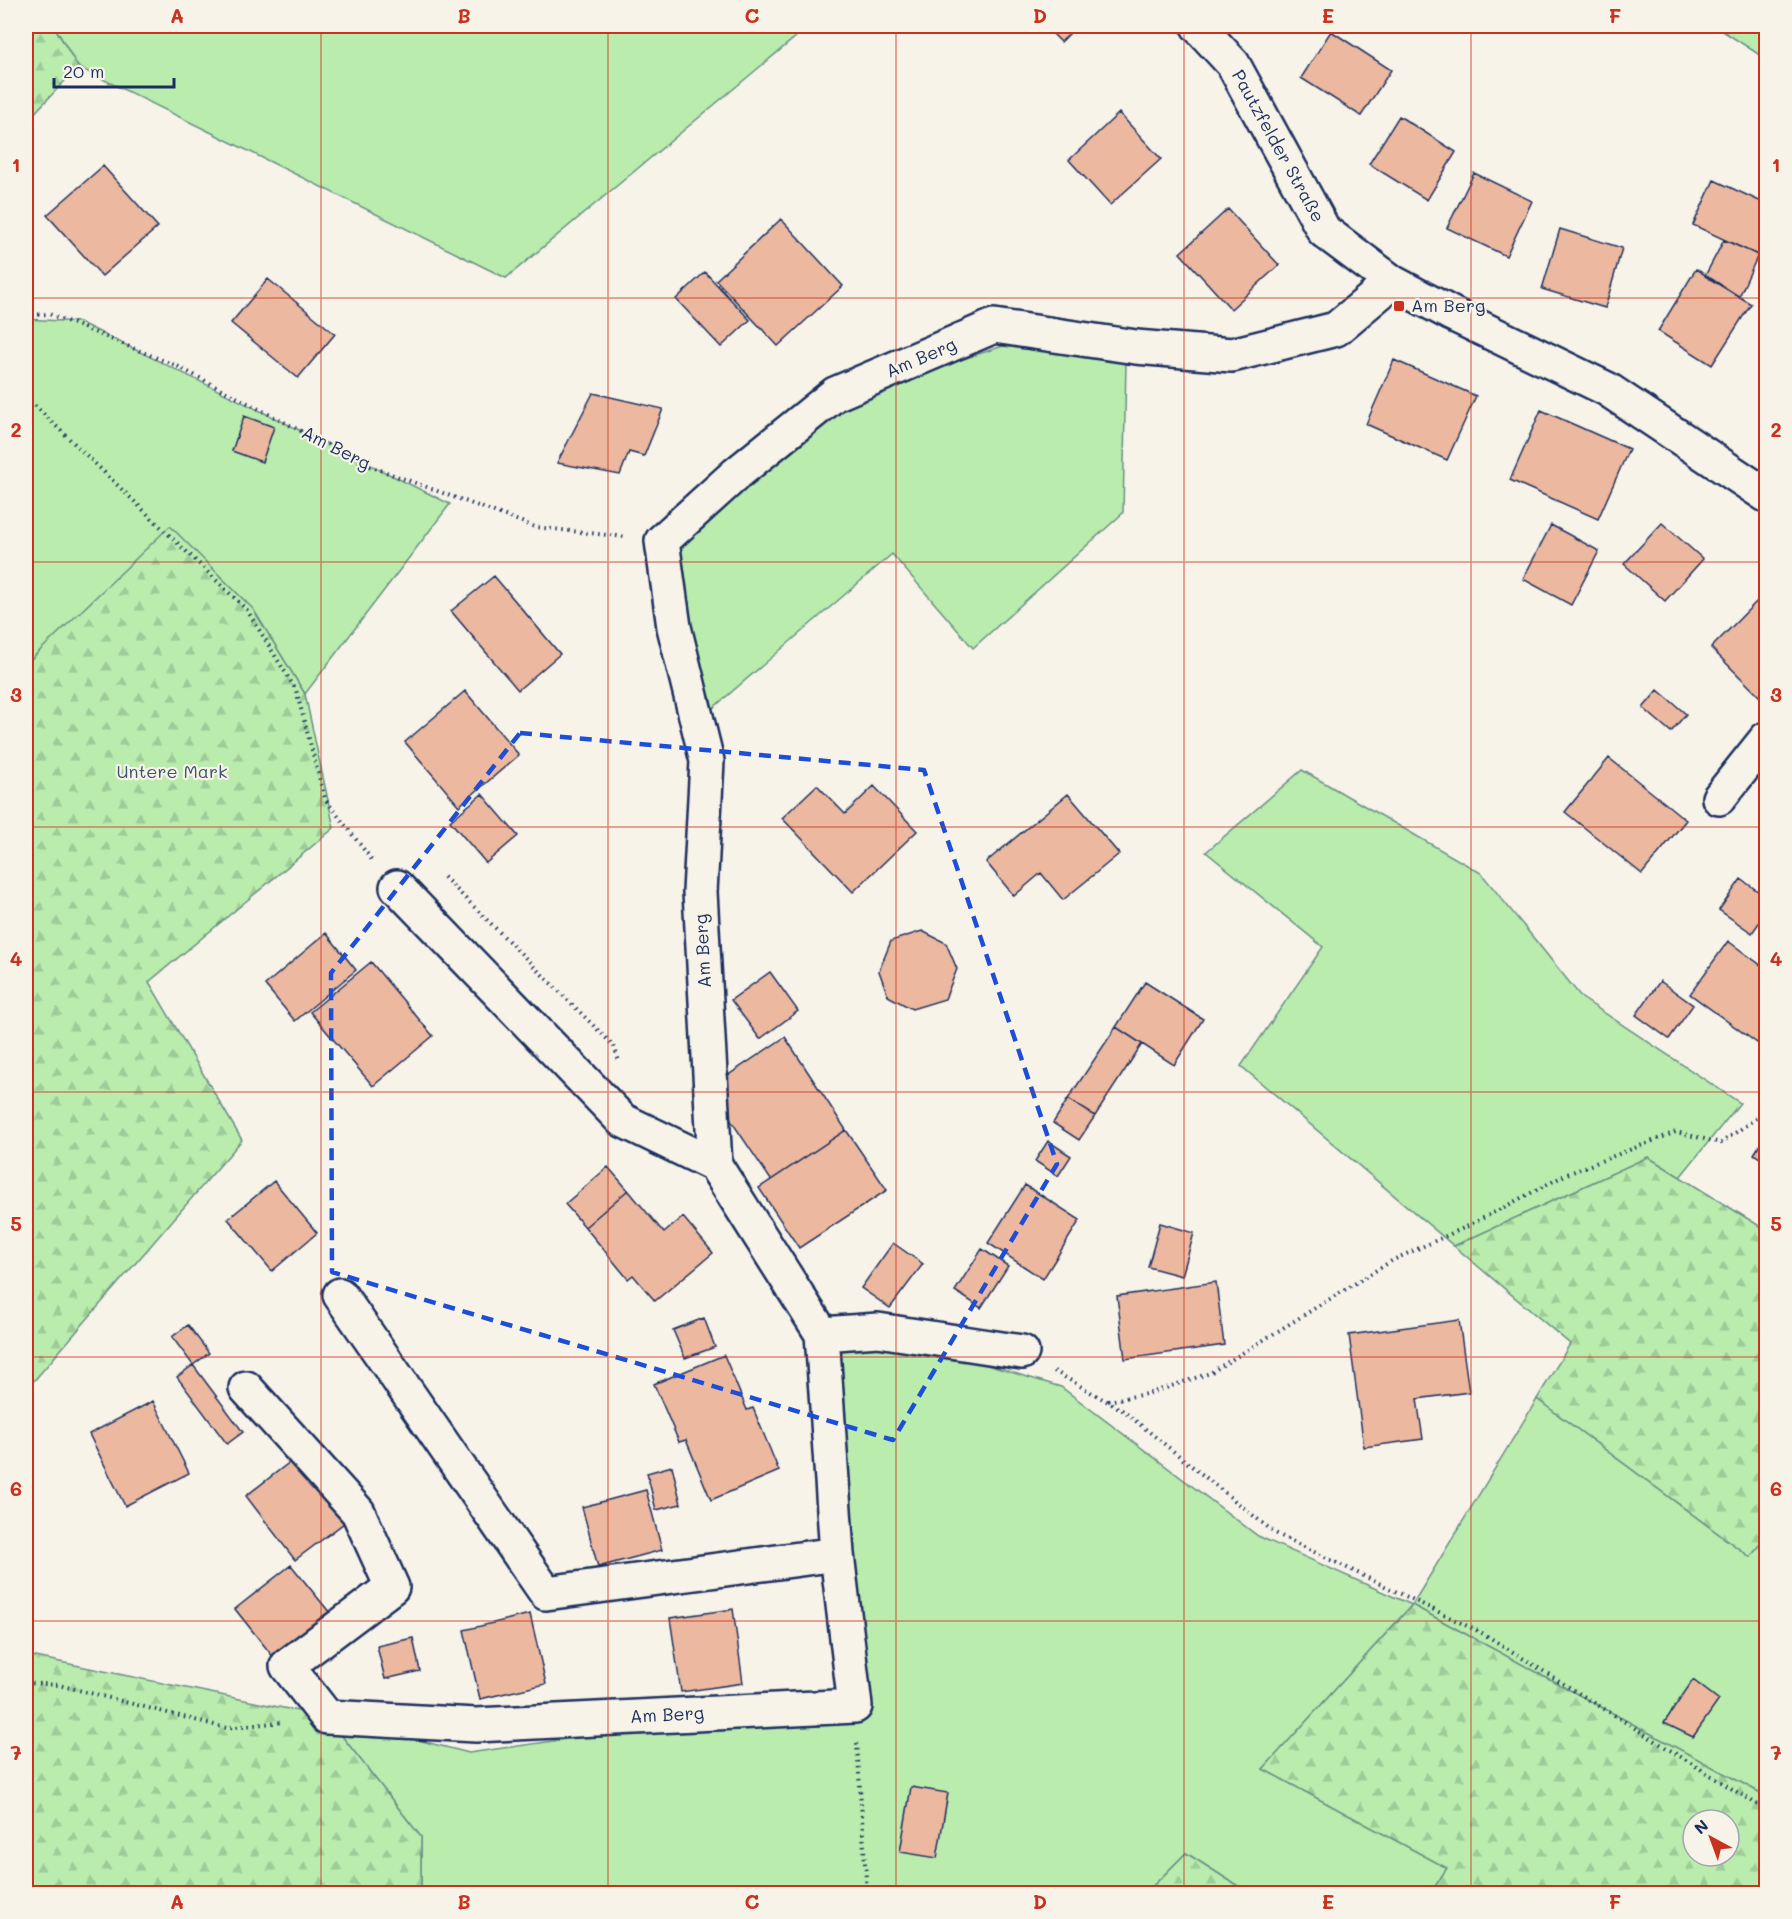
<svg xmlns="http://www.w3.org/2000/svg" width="1792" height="1919" viewBox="0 0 1792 1919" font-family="Mali,sans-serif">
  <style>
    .green { fill: #b9ecad; stroke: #6a8e86; stroke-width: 1.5 }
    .forest { fill: url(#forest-firs); stroke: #6a8e86; stroke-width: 1.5; fill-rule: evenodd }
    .building { fill: #ecb89f; stroke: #1b2f5e; stroke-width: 1.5 }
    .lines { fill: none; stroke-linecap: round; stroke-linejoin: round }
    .minor-casing { stroke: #1b2f5e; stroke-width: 38 }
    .path { stroke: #1b2f5e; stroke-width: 4; stroke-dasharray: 1.5 4.5; stroke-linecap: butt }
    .minor { stroke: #f7f3e8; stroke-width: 33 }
    .marked { fill: none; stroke: #1d4ed8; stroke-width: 4.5; stroke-dasharray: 12 8; stroke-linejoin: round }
    .grid { fill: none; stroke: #c8321e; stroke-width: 1.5; stroke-opacity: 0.55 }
    .poi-dot { fill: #c8321e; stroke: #f7f3e8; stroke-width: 2 }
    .labels { text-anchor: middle; stroke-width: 4.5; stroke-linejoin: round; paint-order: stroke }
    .street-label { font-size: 18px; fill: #1b2f5e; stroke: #f7f3e8 }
    .poi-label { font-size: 18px; fill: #1b2f5e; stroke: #f7f3e8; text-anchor: start }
    .park-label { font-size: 18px; fill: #3b556e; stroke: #f7f3e8 }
    .neatline { fill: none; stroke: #c8321e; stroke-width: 2 }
    .grid-label { font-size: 20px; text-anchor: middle; font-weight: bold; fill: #c8321e }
  </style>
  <defs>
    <pattern id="forest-firs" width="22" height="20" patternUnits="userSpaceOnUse" patternTransform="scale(1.5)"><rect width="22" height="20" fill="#b9ecad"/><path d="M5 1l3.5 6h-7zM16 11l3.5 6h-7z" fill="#9ecb97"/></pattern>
  </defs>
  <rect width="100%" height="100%" fill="#f7f3e8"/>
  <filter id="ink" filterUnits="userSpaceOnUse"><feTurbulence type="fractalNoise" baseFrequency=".0167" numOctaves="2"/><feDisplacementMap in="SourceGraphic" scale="12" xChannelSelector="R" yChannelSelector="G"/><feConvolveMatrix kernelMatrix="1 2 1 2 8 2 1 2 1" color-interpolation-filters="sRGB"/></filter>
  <g filter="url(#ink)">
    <path class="green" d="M 54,26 L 809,26 L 506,278 L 78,67 Z
      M 1715,26 L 1766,26 L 1766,59 Z
      M 26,319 L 79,322 L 450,504 L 305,694 L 253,609 L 26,662 Z
      M 1003,346 L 1126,362 L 1123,513 L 973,648 L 892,554 L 713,708 L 661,559 L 838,400 Z
      M 1302,770 L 1481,873 L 1582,998 L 1740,1103 L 1680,1177 L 1648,1157 L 1454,1246 L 1241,1066 L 1323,947 L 1206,852 Z
      M 889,1336 L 1061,1387 L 1258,1536 L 1412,1605 L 1537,1399 L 1750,1557 L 1766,1538 L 1766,1796 L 1412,1605 L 1263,1769 L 1447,1868 L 1431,1893 L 1249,1893 L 1186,1853 L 1146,1893 L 421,1893 L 421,1837 L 327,1717 L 469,1753 L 838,1700 L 832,1351 Z"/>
    <path class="forest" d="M 26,26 L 54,26 L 78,67 L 26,122 Z
      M 170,526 L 253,609 L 305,694 L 334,828 L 149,982 L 242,1140 L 26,1390 L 26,662 L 27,663 Z
      M 1648,1157 L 1766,1230 L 1766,1538 L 1750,1557 L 1537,1399 L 1570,1344 L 1454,1246 Z
      M 1412,1605 L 1766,1796 L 1766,1893 L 1431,1893 L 1447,1868 L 1263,1769 ZM 1693,1820 L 1729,1820 L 1729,1856 L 1693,1856 Z
      M 26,1655 L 327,1717 L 421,1837 L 421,1893 L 26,1893 Z
      M 1186,1853 L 1249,1893 L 1146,1893 Z"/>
    <path class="building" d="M 1045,26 L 1077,26 L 1061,42 Z
      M 1331,31 L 1391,70 L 1361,116 L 1301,78 Z
      M 1119,113 L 1161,159 L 1110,205 L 1069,160 Z
      M 1399,116 L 1456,152 L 1427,200 L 1369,164 Z
      M 103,166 L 158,227 L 102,276 L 47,215 Z
      M 1474,173 L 1532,201 L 1506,256 L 1447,228 Z
      M 1714,180 L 1766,204 L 1766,259 L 1693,225 Z
      M 1228,209 L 1279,265 L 1231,309 L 1180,253 Z
      M 781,219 L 843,286 L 778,346 L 716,280 Z
      M 1560,229 L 1622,248 L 1605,308 L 1542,289 Z
      M 1724,240 L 1758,255 L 1739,297 L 1705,276 Z
      M 1696,269 L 1751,304 L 1712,365 L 1658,331 Z
      M 705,272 L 750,320 L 721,347 L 676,299 Z
      M 268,279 L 335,334 L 298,378 L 231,323 Z
      M 1394,360 L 1476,396 L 1447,460 L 1366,424 Z
      M 593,393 L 663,409 L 644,456 L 629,452 L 620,475 L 557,463 Z
      M 1541,410 L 1629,449 L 1598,519 L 1510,480 Z
      M 244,416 L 274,427 L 262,462 L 232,451 Z
      M 1662,523 L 1703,559 L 1665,601 L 1624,564 Z
      M 1551,525 L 1599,551 L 1571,605 L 1523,579 Z
      M 1766,562 L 1766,574 L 1761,567 Z
      M 494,576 L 560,654 L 518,690 L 451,611 Z
      M 1765,593 L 1766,595 L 1766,693 L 1761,698 L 1711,648 Z
      M 1658,690 L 1686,714 L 1671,732 L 1643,708 Z
      M 465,691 L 519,755 L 459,806 L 405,742 Z
      M 1609,758 L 1686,820 L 1642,874 L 1565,812 Z
      M 817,785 L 845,814 L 874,786 L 917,831 L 853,892 L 782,818 Z
      M 482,794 L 518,836 L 486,863 L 450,821 Z
      M 1068,794 L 1119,854 L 1063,900 L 1041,873 L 1014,896 L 986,862 Z
      M 1741,879 L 1766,897 L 1766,913 L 1752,933 L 1719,910 Z
      M 922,931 L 946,943 L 957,969 L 945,999 L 912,1009 L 888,996 L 879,971 L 891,941 Z
      M 326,933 L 356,970 L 295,1021 L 265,985 Z
      M 1728,941 L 1766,969 L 1766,1030 L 1757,1043 L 1690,994 Z
      M 371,962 L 433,1036 L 373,1086 L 310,1012 Z
      M 770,972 L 798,1011 L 760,1039 L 731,1000 Z
      M 1660,981 L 1693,1005 L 1669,1039 L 1636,1015 Z
      M 1145,982 L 1203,1019 L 1174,1065 L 1116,1027 Z
      M 1116,1027 L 1142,1044 L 1095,1116 L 1068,1099 Z
      M 785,1037 L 846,1130 L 771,1180 L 709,1088 Z
      M 1068,1099 L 1095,1116 L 1079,1140 L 1053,1123 Z
      M 846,1130 L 887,1190 L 799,1248 L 759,1188 Z
      M 1766,1135 L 1766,1162 L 1754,1154 Z
      M 1048,1141 L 1071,1156 L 1058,1176 L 1035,1161 Z
      M 608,1167 L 628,1190 L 585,1227 L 565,1204 Z
      M 274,1181 L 317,1233 L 272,1271 L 228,1219 Z
      M 1025,1185 L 1080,1220 L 1043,1279 L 988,1243 Z
      M 628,1190 L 664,1233 L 683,1217 L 713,1253 L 655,1301 L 633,1275 L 628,1279 L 585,1227 Z
      M 1160,1223 L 1194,1233 L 1182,1276 L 1148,1267 Z
      M 893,1243 L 923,1264 L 890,1308 L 861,1288 Z
      M 982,1249 L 1008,1266 L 981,1308 L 955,1291 Z
      M 1216,1282 L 1224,1345 L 1125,1359 L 1117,1296 Z
      M 704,1318 L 715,1347 L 685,1358 L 673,1330 Z
      M 1459,1320 L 1469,1392 L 1417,1399 L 1423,1439 L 1364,1447 L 1349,1335 Z
      M 188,1325 L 209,1353 L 193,1365 L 172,1337 Z
      M 724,1355 L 747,1410 L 753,1408 L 779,1471 L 711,1500 L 686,1440 L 679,1442 L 654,1384 Z
      M 193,1365 L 243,1432 L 227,1444 L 177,1377 Z
      M 153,1401 L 189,1473 L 125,1506 L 89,1434 Z
      M 295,1458 L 344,1523 L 295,1560 L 246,1496 Z
      M 672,1466 L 681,1504 L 656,1510 L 647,1473 Z
      M 646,1490 L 662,1550 L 598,1567 L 582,1507 Z
      M 291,1565 L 330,1613 L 274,1658 L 235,1609 Z
      M 733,1609 L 743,1683 L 681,1692 L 670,1618 Z
      M 530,1614 L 546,1684 L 480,1699 L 464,1630 Z
      M 413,1638 L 420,1671 L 385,1679 L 377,1646 Z
      M 1693,1680 L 1719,1700 L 1693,1737 L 1664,1723 Z
      M 911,1787 L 948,1793 L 937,1858 L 900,1852 Z"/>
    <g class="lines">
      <g class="minor-casing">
        <path id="minor" d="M 1198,26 L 1233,64 L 1324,231 L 1392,282 L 1452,314 L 1607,389 L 1766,495
          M 1719,798 L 1766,739
          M 397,887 L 622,1120 L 715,1165
          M 340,1295 L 546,1593 L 837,1554
          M 822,1334 L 878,1330 L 1022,1352
          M 246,1388 L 358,1512 L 392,1587 L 287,1666 L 327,1717 L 476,1725 L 855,1706 L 837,1554 L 822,1334 L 715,1165 L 700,892 L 707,761 L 674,627 L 662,541 L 736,474 L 835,394 L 994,326 L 1136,347 L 1232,355 L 1336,329 L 1392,282"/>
      </g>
      <path class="path" d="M 26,315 L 49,314 L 177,366 L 364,464 L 535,527 L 625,537
        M 26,397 L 247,610 L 296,690 L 325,799 L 372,860
        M 444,877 L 614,1046 L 619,1061
        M 1054,1371 L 1122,1410 L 1275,1533 L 1484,1634 L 1766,1810
        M 1108,1401 L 1151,1393 L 1210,1373 L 1393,1260 L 1468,1226 L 1567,1174 L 1676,1132 L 1721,1143 L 1766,1111
        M 26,1683 L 59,1685 L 226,1728 L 282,1722
        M 857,1743 L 867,1894"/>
      <use href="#minor" class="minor"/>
    </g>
  </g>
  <path class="marked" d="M 520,733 L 924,770 L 1057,1164 L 893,1440 L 332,1272 L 331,973 Z"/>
  <path class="grid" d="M 321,26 L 321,1894M 608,26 L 608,1894M 896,26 L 896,1894M 1184,26 L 1184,1894M 1471,26 L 1471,1894M 26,298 L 1766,298M 26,562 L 1766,562M 26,827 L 1766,827M 26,1092 L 1766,1092M 26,1357 L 1766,1357M 26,1621 L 1766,1621"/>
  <rect class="poi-dot" x="1393" y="300" width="12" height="12" rx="3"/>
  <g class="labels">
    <g class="street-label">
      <text transform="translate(1278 146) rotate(61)" y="6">Pautzfelder Straße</text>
      <text transform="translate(921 358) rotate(-23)" y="6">Am Berg</text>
      <text transform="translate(336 448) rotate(27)" y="6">Am Berg</text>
      <text transform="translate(703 951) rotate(-93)" y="6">Am Berg</text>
      <text transform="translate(667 1715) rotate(-3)" y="6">Am Berg</text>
    </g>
    <g class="poi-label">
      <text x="1411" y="312">Am Berg</text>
    </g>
    <g class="park-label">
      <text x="172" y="778">Untere Mark</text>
    </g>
  </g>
  <rect width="1792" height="1919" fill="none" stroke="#f7f3e8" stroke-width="66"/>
  <g transform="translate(1711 1838) rotate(319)"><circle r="28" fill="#f7f3e8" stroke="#9fa5b1" stroke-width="1.5"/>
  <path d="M0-4.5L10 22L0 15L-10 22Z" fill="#c8321e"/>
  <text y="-9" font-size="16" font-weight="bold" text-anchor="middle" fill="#1b2f5e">N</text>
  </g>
  <path d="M54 78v9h120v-9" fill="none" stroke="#1b2f5e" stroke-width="3"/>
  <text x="63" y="78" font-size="18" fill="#1b2f5e" stroke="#f7f3e8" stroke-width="4.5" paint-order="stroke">20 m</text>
  <rect x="33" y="33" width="1726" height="1853" class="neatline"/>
  <g class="grid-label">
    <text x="177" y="23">A</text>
    <text x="464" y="23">B</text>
    <text x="752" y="23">C</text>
    <text x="1040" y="23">D</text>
    <text x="1328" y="23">E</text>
    <text x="1615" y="23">F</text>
    <text x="16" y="172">1</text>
    <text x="1776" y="172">1</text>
    <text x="16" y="437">2</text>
    <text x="1776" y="437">2</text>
    <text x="16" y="702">3</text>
    <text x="1776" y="702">3</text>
    <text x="16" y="966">4</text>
    <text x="1776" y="966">4</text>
    <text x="16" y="1231">5</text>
    <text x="1776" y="1231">5</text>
    <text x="16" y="1496">6</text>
    <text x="1776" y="1496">6</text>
    <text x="16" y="1760">7</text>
    <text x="1776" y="1760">7</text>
    <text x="177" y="1909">A</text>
    <text x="464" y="1909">B</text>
    <text x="752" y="1909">C</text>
    <text x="1040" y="1909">D</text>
    <text x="1328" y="1909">E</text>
    <text x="1615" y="1909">F</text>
  </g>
</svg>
